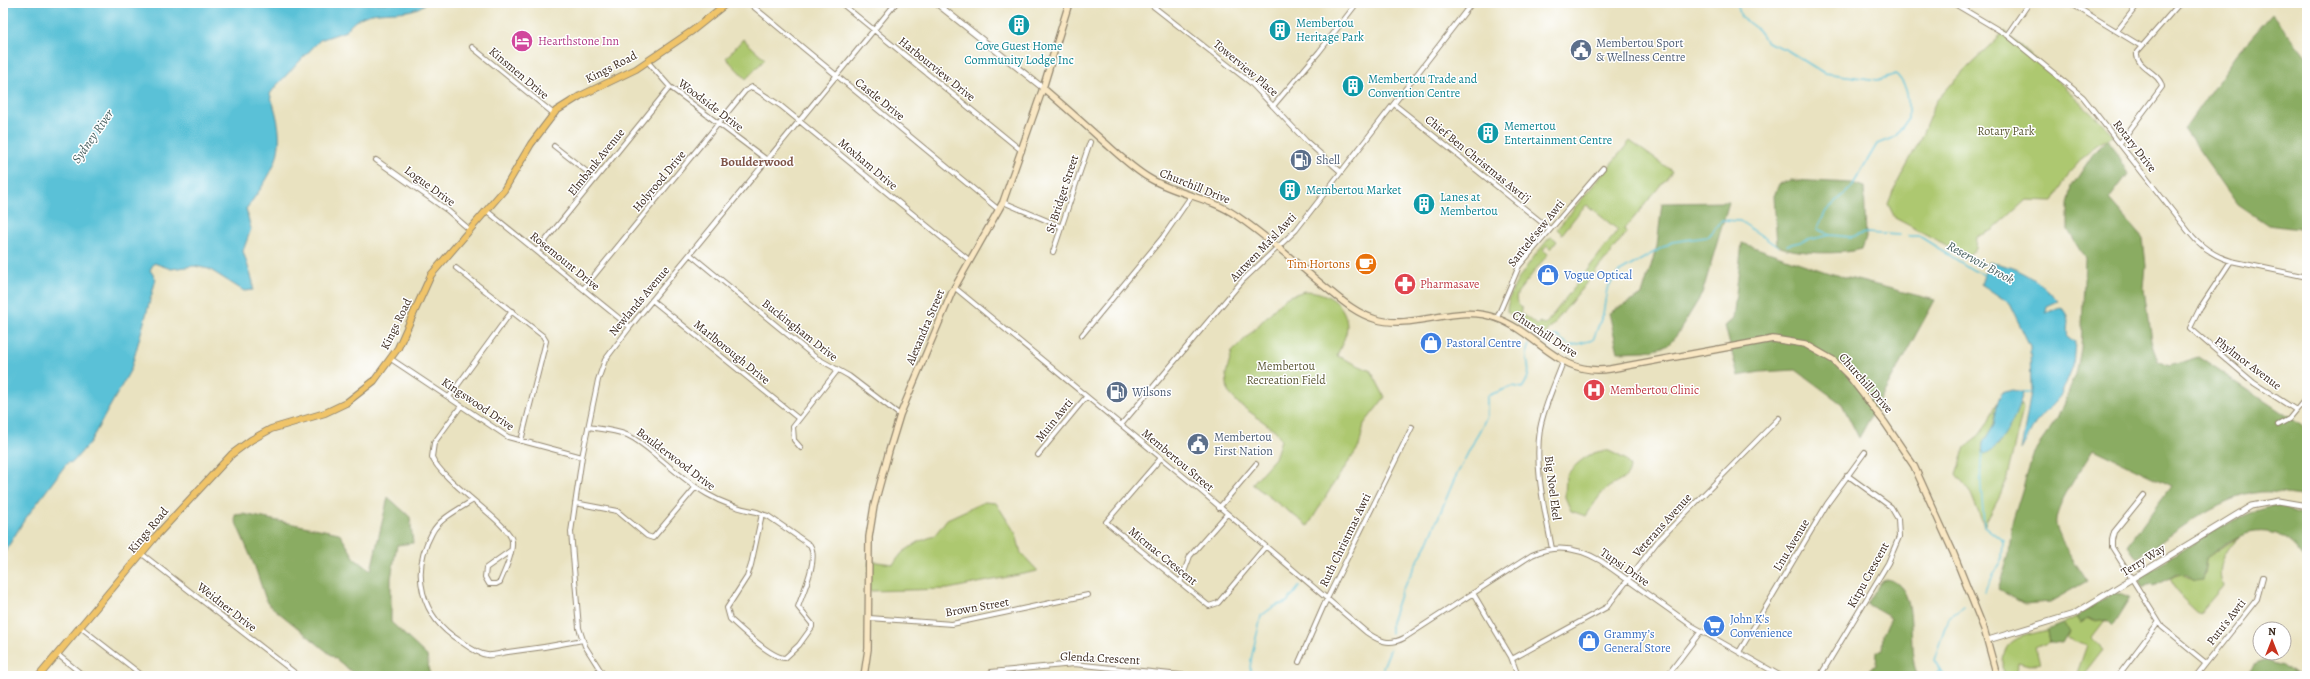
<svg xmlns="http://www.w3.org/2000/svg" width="2310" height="679" viewBox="0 0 2310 679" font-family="Alegreya,serif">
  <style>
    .green { fill: #adc86f; stroke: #747946 }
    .forest { fill: #8aac62; stroke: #626b40 }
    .water { fill: #5ac1d7; stroke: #4a767a }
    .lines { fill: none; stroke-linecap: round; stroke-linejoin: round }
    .stream { stroke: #5ac1d7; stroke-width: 1.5 }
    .minor-casing { stroke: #92866f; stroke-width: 6 }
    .tertiary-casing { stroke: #92866f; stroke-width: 7 }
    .secondary-casing { stroke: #92866f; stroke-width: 8 }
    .primary-casing { stroke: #92866f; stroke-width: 8 }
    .minor { stroke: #fff; stroke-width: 4 }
    .tertiary { stroke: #fff; stroke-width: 5 }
    .secondary { stroke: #f9e7c3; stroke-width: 5.5 }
    .primary { stroke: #f0c469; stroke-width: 6 }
    .labels { text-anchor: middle; stroke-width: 3; stroke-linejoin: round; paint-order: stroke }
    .culture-label { font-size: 12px; fill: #0d838f; stroke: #fff; text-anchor: start }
    .hotel-label { font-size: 12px; fill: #b23c85; stroke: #fff; text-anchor: start }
    .service-label { font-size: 12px; fill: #4e5e75; stroke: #fff; text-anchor: start }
    .street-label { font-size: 12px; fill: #3b2a1e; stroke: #fff }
    .park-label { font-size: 12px; fill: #5d5936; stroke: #fff }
    .food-label { font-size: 12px; fill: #c56008; stroke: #fff; text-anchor: end }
    .shop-label { font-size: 12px; fill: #366cbe; stroke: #fff; text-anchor: start }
    .health-label { font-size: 12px; fill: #be3a42; stroke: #fff; text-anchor: start }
    .water-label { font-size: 13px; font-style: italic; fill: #465f5f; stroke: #fff }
    .neighbourhood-label { font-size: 13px; font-weight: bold; fill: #7f5549; stroke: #fff }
  </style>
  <rect width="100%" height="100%" fill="#fff"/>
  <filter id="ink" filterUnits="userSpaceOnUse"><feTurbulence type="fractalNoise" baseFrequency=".025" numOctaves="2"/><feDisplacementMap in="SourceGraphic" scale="8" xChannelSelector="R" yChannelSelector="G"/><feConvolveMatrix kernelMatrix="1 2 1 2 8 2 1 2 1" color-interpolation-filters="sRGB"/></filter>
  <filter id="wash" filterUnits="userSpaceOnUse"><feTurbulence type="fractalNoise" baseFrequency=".012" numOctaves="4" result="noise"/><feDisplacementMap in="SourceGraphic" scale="16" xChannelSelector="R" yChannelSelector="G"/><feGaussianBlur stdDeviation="0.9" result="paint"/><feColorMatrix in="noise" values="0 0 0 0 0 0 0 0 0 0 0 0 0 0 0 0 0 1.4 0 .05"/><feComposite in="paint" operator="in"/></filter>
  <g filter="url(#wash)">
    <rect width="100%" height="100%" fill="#e9e2c0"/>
    <path class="green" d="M 2005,31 L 2115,135 L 2093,147 L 2071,171 L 2053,201 L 2026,200 L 1993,230 L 1977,237 L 1976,249 L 1967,256 L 1895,218 L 1888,204 L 1893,191 L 1920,140 L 1936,101 L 1968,66 Z
      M 743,39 L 765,59 L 746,79 L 726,58 Z
      M 1630,141 L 1672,171 L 1624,230 L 1627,232 L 1544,336 L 1507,312 C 1507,287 1535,256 1549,238 L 1552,237 L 1557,241 L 1551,249 L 1547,245 L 1543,250 L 1548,254 L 1518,292 C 1515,300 1516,303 1522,308 L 1520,313 L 1537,325 L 1540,322 L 1545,325 L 1618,230 L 1587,205 L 1581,210 L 1562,234 L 1557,229 Z
      M 1304,291 C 1325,291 1346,302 1347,326 C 1347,336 1340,347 1337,356 L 1371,371 L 1385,397 L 1364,424 L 1359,447 L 1334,483 L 1308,526 L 1252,484 L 1275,458 L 1281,440 L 1276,431 L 1239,404 L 1228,392 L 1226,374 L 1232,352 L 1285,298 Z
      M 1998,400 L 1994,424 L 1983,443 L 1982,454 L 1999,444 L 2020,404 L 2023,409 L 2006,481 L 2000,496 L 1984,526 L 1971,494 L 1956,474 L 1965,447 L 1977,438 L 1988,423 Z
      M 1609,451 L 1625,459 L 1630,467 C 1629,481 1614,482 1605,490 C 1598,497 1592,507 1586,516 L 1571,511 L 1565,497 L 1566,476 C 1576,463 1592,449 1609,451 Z
      M 984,502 L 996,503 L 1016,534 L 1021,553 L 1038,571 L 948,589 L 869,591 L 869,561 L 893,564 L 903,552 L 920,541 L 934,536 L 947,519 Z
      M 2240,536 C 2226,548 2215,568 2223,586 L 2199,614 L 2182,598 L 2170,578 L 2182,574 L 2189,579 L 2204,575 L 2206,560 L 2209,556 Z
      M 2076,617 L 2080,623 L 2087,619 L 2094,622 L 2106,620 L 2092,638 L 2103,649 L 2082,676 L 2076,676 L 2087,645 L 2067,637 L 2069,631 L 2062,624 Z
      M 2047,630 L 2049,642 L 2035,648 L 2040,663 L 2029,665 L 2018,662 L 2017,676 L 2004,676 C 1999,637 2014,639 2047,630 Z"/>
    <path class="forest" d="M 2272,14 L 2307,58 L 2307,230 L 2268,225 L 2237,204 L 2184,129 L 2235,56 Z
      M 2108,139 L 2128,174 L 2109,199 L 2143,238 L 2146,265 L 2144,289 L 2151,341 L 2158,361 L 2170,366 L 2198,357 L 2307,429 L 2307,496 C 2292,496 2276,491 2261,492 C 2215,497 2175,534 2137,558 L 2128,545 L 2171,486 L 2094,449 C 2084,466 2053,506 2056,525 C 2059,541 2078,566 2087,581 L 2050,602 L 2024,604 L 1998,589 L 2009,554 L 2012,523 L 2034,452 L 2057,419 L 2076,374 L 2081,349 L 2085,259 L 2068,230 L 2068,204 L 2072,186 L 2093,154 Z
      M 1791,180 L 1852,183 L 1864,187 L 1866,237 L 1862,249 C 1840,255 1798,254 1777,246 L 1774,196 L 1779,184 Z
      M 1729,202 L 1702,294 L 1677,335 L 1667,346 L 1646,351 L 1618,352 L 1609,313 L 1642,295 L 1657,246 L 1662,203 Z
      M 1742,243 L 1829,273 L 1935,300 L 1859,438 L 1842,404 L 1796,370 L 1760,372 L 1738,376 L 1725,326 L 1733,319 Z
      M 388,497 L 410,517 L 413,543 L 397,545 L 391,578 L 391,622 L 427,656 L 430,676 L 357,676 L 267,603 L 255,567 L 235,520 L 235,515 L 243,514 L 339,533 L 356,560 L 371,570 Z
      M 2280,506 L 2307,517 L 2307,564 C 2293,538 2270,524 2240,536 C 2229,540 2219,549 2209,556 L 2206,560 L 2202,580 L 2193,581 L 2186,575 L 2178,574 L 2153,586 L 2150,583 L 2142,588 L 2139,581 L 2145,573 C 2178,554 2243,507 2280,506 Z
      M 1887,579 C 1923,586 1904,649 1918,676 L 1870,676 L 1869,670 L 1876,665 L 1877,652 L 1882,650 L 1883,634 L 1891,618 L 1867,604 L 1880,583 Z
      M 2114,593 L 2121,593 L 2130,597 L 2112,626 L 2106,620 L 2096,622 L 2089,619 L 2080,623 L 2076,617 Z
      M 2062,624 L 2069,631 L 2062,643 L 2049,642 L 2047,630 Z
      M 2266,660 L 2283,665 L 2297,676 L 2246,676 L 2255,664 Z"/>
    <path class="water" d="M 3,3 L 426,3 C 404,22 367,0 346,31 L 320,40 L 276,86 L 270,94 C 289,148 278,166 246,209 L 251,229 L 243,251 L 253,282 L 253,290 L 244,291 L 209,269 L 194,266 L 171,269 L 154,263 L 150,270 L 156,279 L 131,369 L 90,442 L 73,462 L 67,463 L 23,522 L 3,555 Z
      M 1989,261 C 2023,270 2034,276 2058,301 L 2047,306 L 2046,313 L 2061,307 C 2073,320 2065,324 2068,337 L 2075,342 L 2073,366 L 2061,395 L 2035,424 L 2021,450 L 2031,392 L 2030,346 L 2009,303 L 1981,284 Z
      M 2012,390 L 2023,392 C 2019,410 2001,453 1982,454 L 1983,443 L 1994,424 L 1998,400 L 2002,393 Z"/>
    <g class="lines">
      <path class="stream" d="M 1737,3 L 1741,17 L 1757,29 L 1767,42 L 1787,50 L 1824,73 L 1878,80 L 1896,74 C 1910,89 1908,100 1908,119 L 1895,137 L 1877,144 L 1851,188 L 1826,211 L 1817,229 L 1830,235 L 1851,237 L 1866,233 L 1900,235
        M 1909,236 L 1919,236 L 1973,270 L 1984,275
        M 1787,245 L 1830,235
        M 1547,337 L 1557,336 L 1570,346 L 1593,340 L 1603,314 L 1607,289 L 1618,273 L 1672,242 L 1707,237 L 1722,220 L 1740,221 L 1778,247
        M 2023,392 L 2031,392
        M 1982,454 C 1978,477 1983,502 1984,526 L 2003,541 L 2002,558 L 1984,592
        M 1391,634 L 1391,622 L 1401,592 L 1428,542 L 1454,480 L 1487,416 L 1487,396 L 1513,386 L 1522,388 C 1537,368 1521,360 1529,345
        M 1254,676 L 1250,672 C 1250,653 1258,635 1261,616 L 1273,607 L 1287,602 L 1300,586
        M 1384,676 L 1383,667 L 1390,650
        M 1934,676 L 1939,670
        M 1944,676 L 1934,660 L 1948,618 L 1964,607"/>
    </g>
  </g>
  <g filter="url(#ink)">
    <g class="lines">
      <g class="minor-casing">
        <path id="minor" d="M 749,3 L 999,210
          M 841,3 L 1022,151
          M 1149,3 L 1251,83 L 1306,141 L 1341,172
          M 1953,3 L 2007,35 L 2083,97 L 2188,231 C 2199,245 2214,256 2231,261 L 2307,277
          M 2070,3 L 2141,46
          M 2117,31 L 2139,3
          M 2007,35 L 2029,3
          M 472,47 L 554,114
          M 647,61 L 670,87 L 767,160
          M 1394,104 L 1550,229
          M 1274,105 L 1319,52 L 1357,3
          M 2120,143 L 2162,87 C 2160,72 2135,68 2137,52 L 2180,3
          M 554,146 L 595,178
          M 376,160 L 447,210 L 470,230
          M 1003,202 L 1062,227
          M 487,211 L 630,327
          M 537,251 L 670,87
          M 1053,252 L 1090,142
          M 691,255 L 815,357 L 849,376 L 900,415
          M 2231,261 L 2200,308 L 2190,328 L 2254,383 L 2296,410
          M 456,268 L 543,336 L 546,341 L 521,441
          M 954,287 L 1194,485 L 1366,632 C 1379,641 1389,646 1404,638 L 1532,555 C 1555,544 1579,548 1601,561 L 1691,625 L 1781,676
          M 583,289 L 745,91 L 752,87 L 781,106 L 969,260
          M 652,300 L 799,419
          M 1497,318 L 1519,266 L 1603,168
          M 1082,335 L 1163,237 L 1192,195
          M 391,359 L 508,437 L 582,457
          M 449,397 L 512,311
          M 461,406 L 434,443 L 432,457 C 442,482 511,524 512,541 C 513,554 505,570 500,582 L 496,584 L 489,584 L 485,577 L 486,568 L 510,551
          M 1121,425 L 1243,280 L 1296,230 L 1472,3
          M 2278,425 L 2289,419 L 2307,397
          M 588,427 C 601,429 615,430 627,435 C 641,441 653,453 664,462 C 695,488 717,505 757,512 C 761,514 764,515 768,516 L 810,545 C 819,559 803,592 798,607 L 812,624 L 812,627 L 799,645 L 785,658 C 771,658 741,629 730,619 L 727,608 L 747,577 L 751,565 L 762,514
          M 801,448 L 794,440 L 793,427 L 837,371
          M 1038,455 L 1086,397
          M 1161,458 L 1106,522 L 1209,606 L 1218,603 L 1265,547
          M 2144,495 L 2114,532 L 2112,540 L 2112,547 L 2162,627 L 2206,663
          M 472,501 C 459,509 439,519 432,533 C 410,573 421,617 460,641 C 467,646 477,654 487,655 C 493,656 501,653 508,652 C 533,649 558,645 583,640
          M 575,503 L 617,511 L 647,536 L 653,538 L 695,488
          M 1219,508 L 1256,464
          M 1552,549 C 1545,510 1534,469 1540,429 C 1544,406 1555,384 1563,362
          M 142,554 L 299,676
          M 1180,583 L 1190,556 L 1227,514
          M 1473,593 L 1511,657 L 1518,676
          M 869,618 L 952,624 L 1088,595
          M 79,626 L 143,676
          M 1739,652 L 1827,504 L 1865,452
          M 57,654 L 84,676
          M 1512,659 L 1607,607 L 1657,542 L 1779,418
          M 1299,662 L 1324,605 L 1412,427
          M 604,676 L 585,646 L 579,628 L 571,532 L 582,457 L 598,380 L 605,360 L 630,327 L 896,3
          M 692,676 L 698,676
          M 986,676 L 991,672 L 1074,664 L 1190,676
          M 1667,676 L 1701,631
          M 1820,676 L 1888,563 L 1899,537 L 1898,519 L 1891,507 L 1847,475
          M 2118,676 L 2158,623
          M 2196,676 L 2257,599 L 2263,577"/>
      </g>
      <g class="tertiary-casing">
        <path id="tertiary" d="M 936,3 L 1043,88
          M 1988,640 L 2074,614 L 2251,506 L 2278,501 L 2307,506"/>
      </g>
      <g class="secondary-casing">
        <path id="secondary" d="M 1043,88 C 1063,105 1083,123 1103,141 C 1118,154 1132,168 1149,178 C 1177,195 1210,197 1237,216 C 1268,237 1296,263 1325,287 C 1340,299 1355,313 1375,319 C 1414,331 1457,303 1496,318 C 1539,333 1558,377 1610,369 L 1773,339 L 1805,344 L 1833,360 L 1849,376 L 1885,423 L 1914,466 L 1953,552 L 1984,629 L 1997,676
          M 864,676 L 868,649 L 869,537 L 874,506 L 889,451 L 900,415 L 952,292 L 1003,202 L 1043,88 L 1069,3"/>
      </g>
      <g class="primary-casing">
        <path id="primary" d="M 39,676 L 156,536 L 232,454 L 251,440 L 271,429 L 325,413 L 346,403 L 374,381 L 398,348 L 431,275 L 504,190 L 531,144 L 556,111 L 580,96 L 636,69 L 692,31 L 727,3"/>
      </g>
      <use href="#minor" class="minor"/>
      <use href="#tertiary" class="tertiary"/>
      <use href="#secondary" class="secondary"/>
      <use href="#primary" class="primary"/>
    </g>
  </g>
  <defs>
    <g id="building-disc" transform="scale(1.15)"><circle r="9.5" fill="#0f9aa8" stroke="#fff"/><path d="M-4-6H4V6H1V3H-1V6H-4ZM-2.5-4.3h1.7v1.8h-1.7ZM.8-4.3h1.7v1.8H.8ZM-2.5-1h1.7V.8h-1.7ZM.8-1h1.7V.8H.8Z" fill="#fff"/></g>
    <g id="hotel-disc" transform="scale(1.15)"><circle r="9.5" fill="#d1479c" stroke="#fff"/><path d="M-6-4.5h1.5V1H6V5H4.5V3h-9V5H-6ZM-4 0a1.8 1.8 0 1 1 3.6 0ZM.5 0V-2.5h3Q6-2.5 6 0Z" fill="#fff"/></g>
    <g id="civic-disc" transform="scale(1.15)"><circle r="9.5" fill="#5c6f8a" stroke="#fff"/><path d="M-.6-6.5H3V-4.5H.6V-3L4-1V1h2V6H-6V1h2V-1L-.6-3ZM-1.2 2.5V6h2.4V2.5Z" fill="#fff"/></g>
    <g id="fuel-disc" transform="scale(1.15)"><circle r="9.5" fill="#5c6f8a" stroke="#fff"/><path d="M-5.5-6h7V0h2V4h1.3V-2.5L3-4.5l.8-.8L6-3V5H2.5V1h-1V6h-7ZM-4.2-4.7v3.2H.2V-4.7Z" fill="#fff"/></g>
    <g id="cafe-disc" transform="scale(1.15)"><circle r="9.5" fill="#e8710a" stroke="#fff"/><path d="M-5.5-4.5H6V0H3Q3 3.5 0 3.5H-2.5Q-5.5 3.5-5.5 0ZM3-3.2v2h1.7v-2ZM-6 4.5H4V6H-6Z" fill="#fff"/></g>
    <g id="shop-disc" transform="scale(1.15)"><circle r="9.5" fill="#3f7fe0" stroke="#fff"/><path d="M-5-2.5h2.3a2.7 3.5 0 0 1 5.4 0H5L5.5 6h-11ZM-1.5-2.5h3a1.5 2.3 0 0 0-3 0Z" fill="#fff"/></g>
    <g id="pharmacy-disc" transform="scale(1.15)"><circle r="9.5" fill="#e0444e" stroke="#fff"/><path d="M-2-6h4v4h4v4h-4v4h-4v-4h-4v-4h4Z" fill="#fff"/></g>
    <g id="hospital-disc" transform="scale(1.15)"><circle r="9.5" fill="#e0444e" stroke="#fff"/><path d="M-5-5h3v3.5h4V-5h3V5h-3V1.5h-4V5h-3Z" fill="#fff"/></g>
    <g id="supermarket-disc" transform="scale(1.15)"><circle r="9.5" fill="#3f7fe0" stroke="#fff"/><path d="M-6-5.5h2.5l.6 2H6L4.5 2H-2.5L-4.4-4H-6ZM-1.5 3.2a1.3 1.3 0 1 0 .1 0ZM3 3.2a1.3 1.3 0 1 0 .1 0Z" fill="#fff"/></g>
  </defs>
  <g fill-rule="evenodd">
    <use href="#building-disc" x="1019" y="25"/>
    <use href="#building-disc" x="1280" y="30"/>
    <use href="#hotel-disc" x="522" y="41"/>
    <use href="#civic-disc" x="1581" y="50"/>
    <use href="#building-disc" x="1353" y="86"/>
    <use href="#building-disc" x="1488" y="133"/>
    <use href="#fuel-disc" x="1301" y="160"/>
    <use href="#building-disc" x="1290" y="190"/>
    <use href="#building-disc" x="1424" y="204"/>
    <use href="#cafe-disc" x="1366" y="264"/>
    <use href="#shop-disc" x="1548" y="275"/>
    <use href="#pharmacy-disc" x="1405" y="284"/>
    <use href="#shop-disc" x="1431" y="343"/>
    <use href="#hospital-disc" x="1594" y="390"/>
    <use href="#fuel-disc" x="1117" y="392"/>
    <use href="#civic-disc" x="1198" y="444"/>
    <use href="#supermarket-disc" x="1714" y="626"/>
    <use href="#shop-disc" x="1589" y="641"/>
  </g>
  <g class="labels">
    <g class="culture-label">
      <text x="1296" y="27">Membertou<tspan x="1296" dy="14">Heritage Park</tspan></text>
      <text x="1019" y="50" text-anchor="middle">Cove Guest Home<tspan x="1019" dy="14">Community Lodge Inc</tspan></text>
      <text x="1368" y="83">Membertou Trade and<tspan x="1368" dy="14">Convention Centre</tspan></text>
      <text x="1504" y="130">Memertou<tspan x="1504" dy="14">Entertainment Centre</tspan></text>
      <text x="1306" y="194">Membertou Market</text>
      <text x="1440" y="201">Lanes at<tspan x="1440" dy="14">Membertou</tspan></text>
    </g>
    <g class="hotel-label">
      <text x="538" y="45">Hearthstone Inn</text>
    </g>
    <g class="service-label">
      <text x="1596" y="47">Membertou Sport<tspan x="1596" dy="14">&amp; Wellness Centre</tspan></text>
      <text x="1316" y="164">Shell</text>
      <text x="1132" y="396">Wilsons</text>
      <text x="1214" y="441">Membertou<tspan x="1214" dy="14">First Nation</tspan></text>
    </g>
    <g class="street-label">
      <text transform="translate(611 67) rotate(-27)" y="4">Kings Road</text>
      <text transform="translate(1246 68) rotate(40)" y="4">Towerview Place</text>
      <text transform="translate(937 69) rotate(39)" y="4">Harbourview Drive</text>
      <text transform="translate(519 73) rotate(40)" y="4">Kinsmen Drive</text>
      <text transform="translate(880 99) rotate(39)" y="4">Castle Drive</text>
      <text transform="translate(711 105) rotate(37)" y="4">Woodside Drive</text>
      <text transform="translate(2135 146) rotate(52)" y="4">Rotary Drive</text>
      <text transform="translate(1478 159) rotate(39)" y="4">Chief Ben Christmas Awti'j</text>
      <text transform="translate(596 162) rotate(-51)" y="4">Elmbank Avenue</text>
      <text transform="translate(868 164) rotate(40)" y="4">Moxham Drive</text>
      <text transform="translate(659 181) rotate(-50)" y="4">Holyrood Drive</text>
      <text transform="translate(430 186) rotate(36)" y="4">Logue Drive</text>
      <text transform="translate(1195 186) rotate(22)" y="4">Churchill Drive</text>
      <text transform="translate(1062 194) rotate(-72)" y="4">St Bridget Street</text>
      <text transform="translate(1536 233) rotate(-51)" y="4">San'tele'sew Awti</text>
      <text transform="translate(1263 247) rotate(-46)" y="4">Autwen Ma'sl Awti</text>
      <text transform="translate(565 261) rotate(39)" y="4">Rosemount Drive</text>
      <text transform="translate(639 301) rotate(-50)" y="4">Newlands Avenue</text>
      <text transform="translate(396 324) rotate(-64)" y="4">Kings Road</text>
      <text transform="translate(925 327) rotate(-67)" y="4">Alexandra Street</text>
      <text transform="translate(800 330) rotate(38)" y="4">Buckingham Drive</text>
      <text transform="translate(1545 334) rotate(33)" y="4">Churchill Drive</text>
      <text transform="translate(732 352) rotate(39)" y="4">Marlborough Drive</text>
      <text transform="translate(2248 363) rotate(37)" y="4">Phylmor Avenue</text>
      <text transform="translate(1866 383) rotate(49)" y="4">Churchill Drive</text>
      <text transform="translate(478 404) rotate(34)" y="4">Kingswood Drive</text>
      <text transform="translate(1054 420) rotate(-51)" y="4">Muin Awti</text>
      <text transform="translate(676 459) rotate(37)" y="4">Boulderwood Drive</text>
      <text transform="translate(1178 460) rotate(40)" y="4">Membertou Street</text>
      <text transform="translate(1553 488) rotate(83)" y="4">Big Noel Ekel</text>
      <text transform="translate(1662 525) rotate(-48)" y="4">Veterans Avenue</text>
      <text transform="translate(148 530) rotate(-50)" y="4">Kings Road</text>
      <text transform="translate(1345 540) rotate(-64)" y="4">Ruth Christmas Awti</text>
      <text transform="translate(1791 545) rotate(-59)" y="4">L'nu Avenue</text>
      <text transform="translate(1163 556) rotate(39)" y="4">Micmac Crescent</text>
      <text transform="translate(2143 560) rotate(-32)" y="4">Terry Way</text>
      <text transform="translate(1625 567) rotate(35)" y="4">Tupsi Drive</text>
      <text transform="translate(1868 575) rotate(-61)" y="4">Kitpu Crescent</text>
      <text transform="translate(227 607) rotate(38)" y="4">Weidner Drive</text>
      <text transform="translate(977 607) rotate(-10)" y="4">Brown Street</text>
      <text transform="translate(2226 622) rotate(-52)" y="4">Putu's Awti</text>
      <text transform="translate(1100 658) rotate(3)" y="4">Glenda Crescent</text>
    </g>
    <g class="park-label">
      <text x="2006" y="135">Rotary Park</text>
      <text x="1286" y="370">Membertou<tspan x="1286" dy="14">Recreation Field</tspan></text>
    </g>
    <g class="food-label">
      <text x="1350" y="268">Tim Hortons</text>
    </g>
    <g class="shop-label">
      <text x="1564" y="279">Vogue Optical</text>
      <text x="1446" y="347">Pastoral Centre</text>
      <text x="1730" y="623">John K's<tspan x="1730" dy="14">Convenience</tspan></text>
      <text x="1604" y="638">Grammy’s<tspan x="1604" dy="14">General Store</tspan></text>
    </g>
    <g class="health-label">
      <text x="1420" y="288">Pharmasave</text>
      <text x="1610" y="394">Membertou Clinic</text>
    </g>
    <g class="water-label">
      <text transform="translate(92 136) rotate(-55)" y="5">Sydney River</text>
      <text transform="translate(1981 262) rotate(29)" y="5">Reservoir Brook</text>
    </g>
    <g class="neighbourhood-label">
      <text x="757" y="166">Boulderwood</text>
    </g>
  </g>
  <rect width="2310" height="679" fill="none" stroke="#fff" stroke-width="16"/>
  <g transform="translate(2272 641)"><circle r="19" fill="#ffffff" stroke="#b1aaa5"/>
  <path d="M0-3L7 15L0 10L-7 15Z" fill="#c8321e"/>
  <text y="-6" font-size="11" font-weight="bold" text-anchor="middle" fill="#3b2a1e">N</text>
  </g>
</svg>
